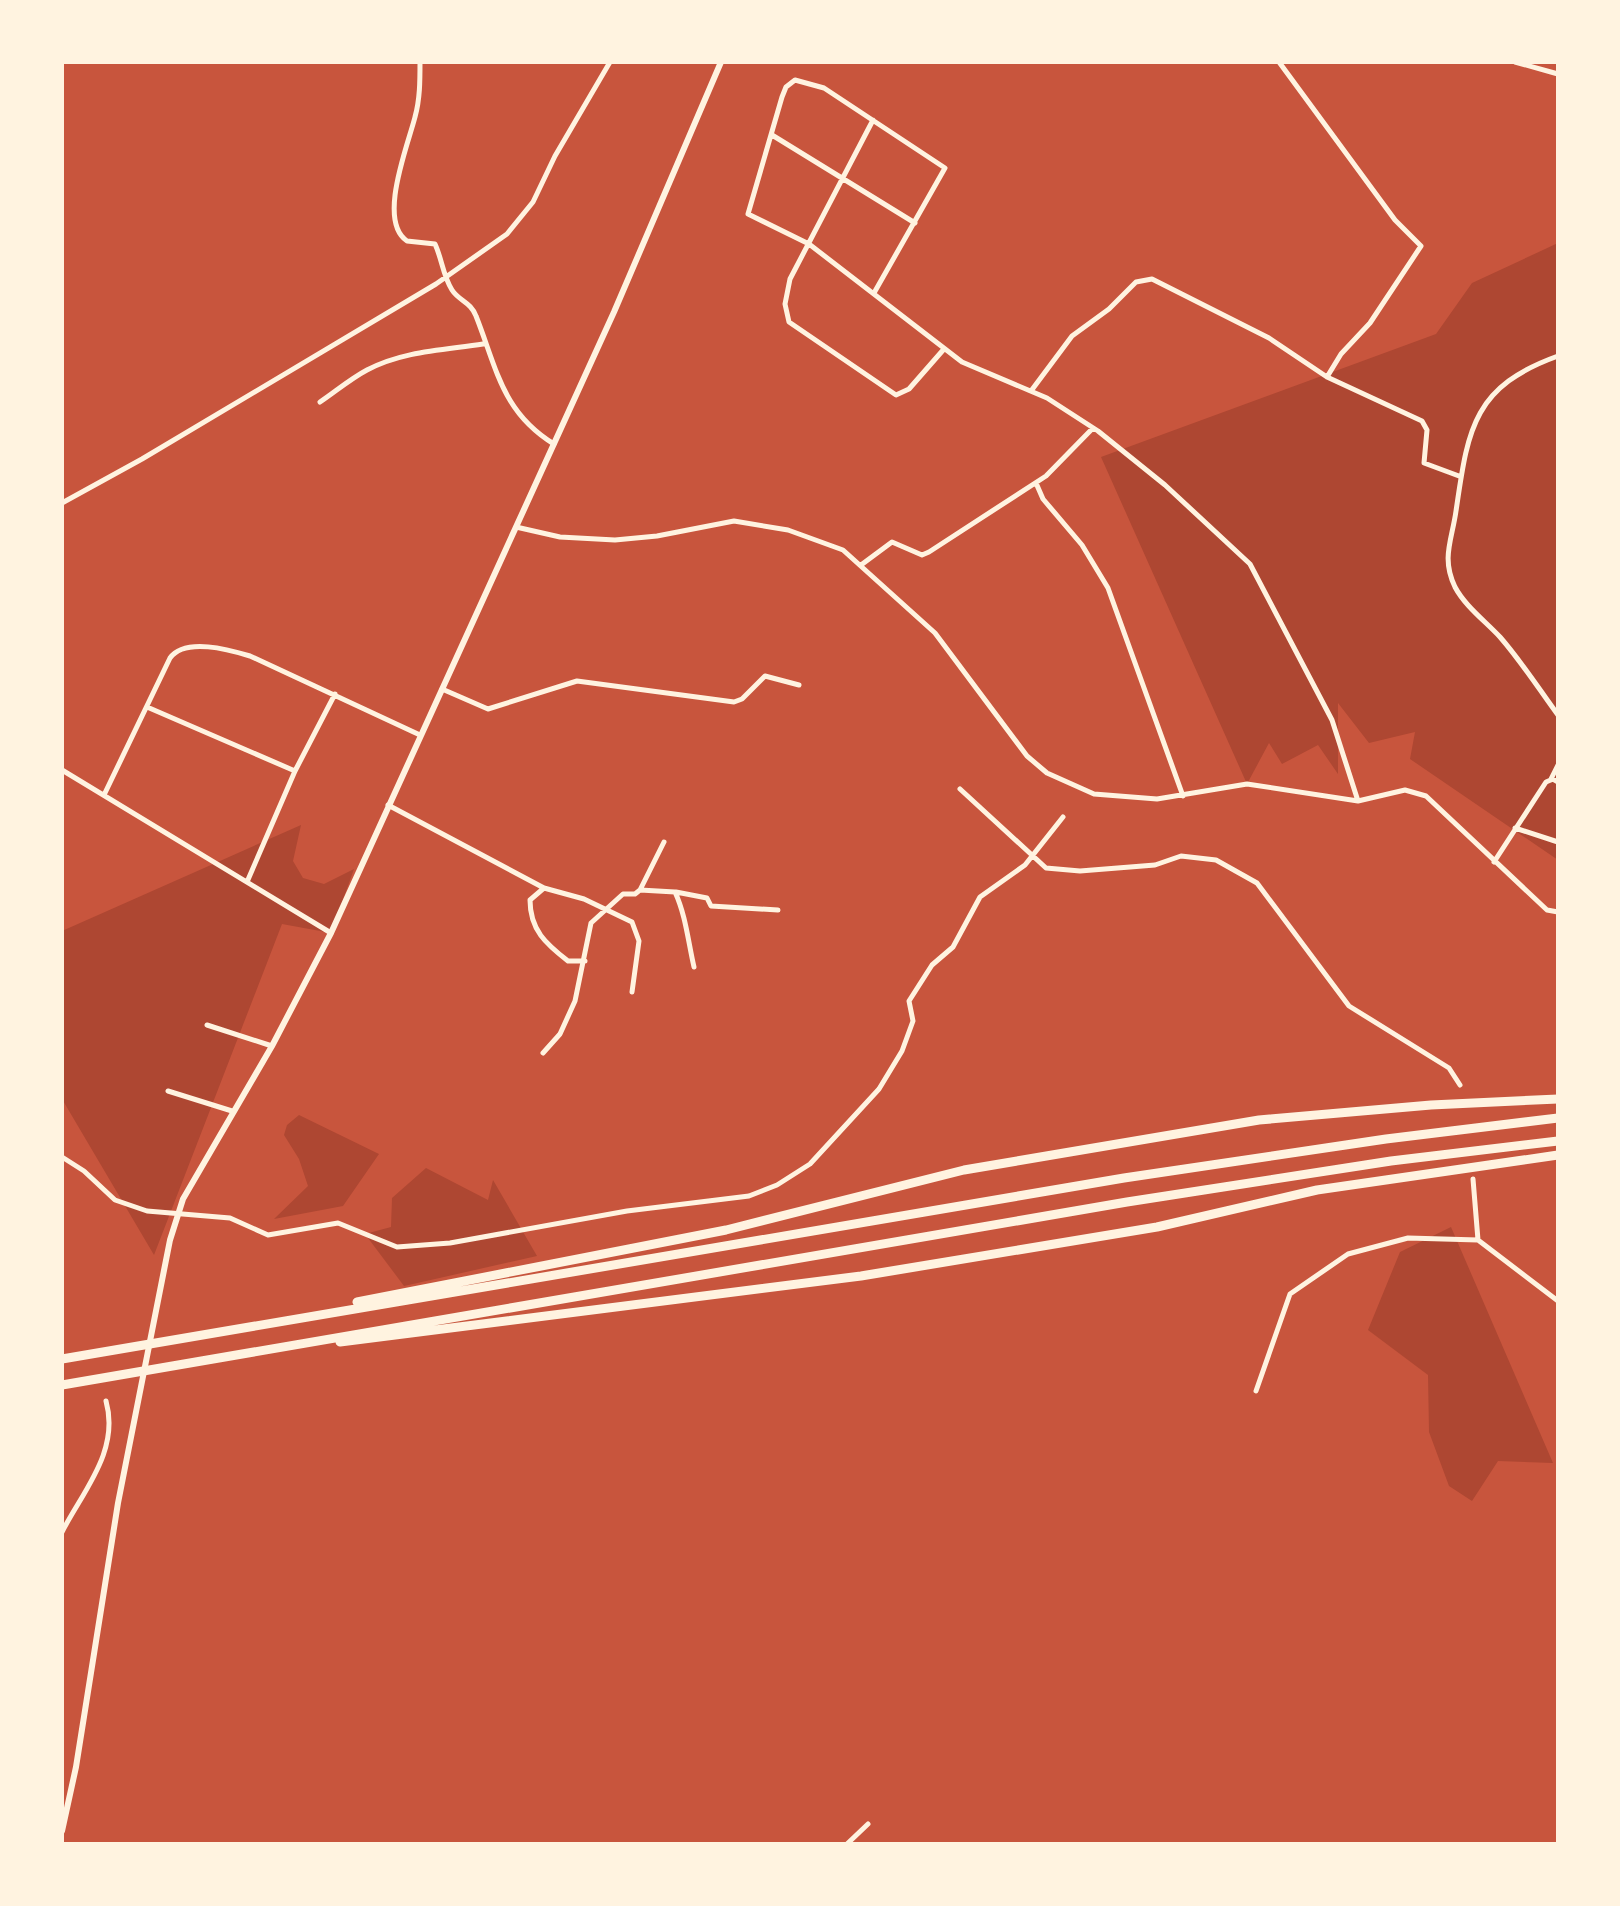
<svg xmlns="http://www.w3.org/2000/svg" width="1620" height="1906" viewBox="0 0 1620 1906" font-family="Raleway,sans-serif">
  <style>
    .green { fill: #ae4732 }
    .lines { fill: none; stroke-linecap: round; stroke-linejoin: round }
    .minor { stroke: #fff3e0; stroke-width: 5 }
    .tertiary { stroke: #fff3e0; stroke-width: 6 }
    .motorway { stroke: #fff3e0; stroke-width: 9 }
  </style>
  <rect width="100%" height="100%" fill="#c8553d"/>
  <path class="green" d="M 1558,243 L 1558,860 L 1410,759 L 1415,732 L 1369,743 L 1338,703 L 1338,774 L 1318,745 L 1282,764 L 1269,743 L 1247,784 L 1101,457 L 1436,334 L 1472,283 Z
    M 301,825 L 293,861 L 303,878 L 324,884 L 354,869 L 331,933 L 282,924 L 154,1255 L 62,1099 L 62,931 Z
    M 299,1115 L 379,1154 L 343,1206 L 274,1219 L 308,1186 L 299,1159 L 284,1135 L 287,1125 Z
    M 426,1168 L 488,1200 L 493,1180 L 537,1256 L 404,1286 L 365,1234 L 391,1227 L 392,1198 Z
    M 1451,1227 L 1553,1463 L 1498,1461 L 1472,1501 L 1449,1486 L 1429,1432 L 1428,1375 L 1368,1330 L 1400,1252 Z"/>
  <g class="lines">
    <path class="minor" d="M 420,62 C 420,81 420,99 415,117 C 408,145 377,221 407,241 L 435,244 C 442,259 443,276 452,290 C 459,301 471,302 476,316 C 497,369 502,412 554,444
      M 1279,62 L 1395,220 L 1421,246 L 1370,323 L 1341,354 L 1327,377
      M 1515,62 L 1558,74
      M 873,120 L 790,279 L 785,304 L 789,322 L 896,395 L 909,389 L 944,349
      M 772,135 L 915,223
      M 874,293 L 945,168 L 824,88 L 795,80 L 786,87 L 782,97 L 748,214 L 809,244 L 962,362 L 1047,398 L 1098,431 L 1165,485 L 1250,564 L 1332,720 L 1358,801
      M 1558,356 C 1472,387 1468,430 1456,511 C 1452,540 1441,558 1455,587 C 1465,606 1485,621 1500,637 C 1521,661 1539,689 1558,715
      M 1031,391 L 1072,336 L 1109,309 L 1136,282 L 1152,279 L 1269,338 L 1327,377 L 1422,421 L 1427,430 L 1424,463 L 1459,476
      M 320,402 C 335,392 350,379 367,370 C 403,351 444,350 483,344
      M 1036,483 L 1043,499 L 1082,545 L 1108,588 L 1183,796
      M 62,503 L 142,459 L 436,284 L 507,234 L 533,202 L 555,156 L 610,62
      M 516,527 L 560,537 L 615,540 L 657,536 L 734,521 L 788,530 L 843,550 L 935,633 L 1027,756 L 1047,773 L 1094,794 L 1157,799 L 1247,784 L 1358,801 L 1405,790 L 1426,796 L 1547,910 L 1558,912
      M 861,565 L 892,542 L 922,555 L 929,552 L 1046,476 L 1093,428
      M 442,689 L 488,709 L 577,681 L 734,702 L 742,699 L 765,676 L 799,685
      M 147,707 L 295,771
      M 62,770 L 331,933
      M 1551,779 L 1558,765
      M 960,789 L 1046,868 L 1080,871 L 1155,865 L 1181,856 L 1216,860 L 1257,883 L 1349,1006 L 1449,1068 L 1460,1085
      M 104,795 L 170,658 C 185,637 230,650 250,656 L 420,735
      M 388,805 L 544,888 L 584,899 L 632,922 L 639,941 L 632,992
      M 1515,828 L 1558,842
      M 1494,862 L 1546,782 L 1553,779 L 1558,782
      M 247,882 L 295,771 L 335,694
      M 544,888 L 530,900 C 530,930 546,944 568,961 L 585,961
      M 640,890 L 664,842
      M 676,892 L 707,898 L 711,906 L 778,910
      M 207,1025 L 272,1046
      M 543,1053 L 560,1034 L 575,1001 L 591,923 L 623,894 L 635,894 L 640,890 L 675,892 C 686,916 688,941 694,967
      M 168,1091 L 232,1111
      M 62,1157 L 84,1171 L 115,1200 L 147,1211 L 230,1218 L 268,1235 L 338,1223 L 397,1247 L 450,1243 L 627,1211 L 749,1196 L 777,1185 L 810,1164 L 879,1089 L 902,1051 L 913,1021 L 909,1001 L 932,965 L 953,947 L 980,897 L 1025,865 L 1063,817
      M 1473,1179 L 1478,1240 L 1558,1301
      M 1256,1391 L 1290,1294 L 1348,1254 L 1408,1238 L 1478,1240
      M 62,1532 C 83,1491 120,1451 106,1401
      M 847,1844 L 868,1824"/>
    <path class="tertiary" d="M 62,1831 L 76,1767 L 118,1503 L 170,1240 L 183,1199 L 272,1046 L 331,933 L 614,312 L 721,62"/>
    <path class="motorway" d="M 357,1302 L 726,1230 L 964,1170 L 1259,1120 L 1431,1105 L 1558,1099
      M 340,1342 L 861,1276 L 1157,1227 L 1317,1190 L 1558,1155
      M 62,1359 L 1124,1178 L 1386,1139 L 1558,1118
      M 62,1385 L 1127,1202 L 1391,1161 L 1558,1141"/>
  </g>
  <rect width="1620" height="1906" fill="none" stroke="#fff3e0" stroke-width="128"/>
</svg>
